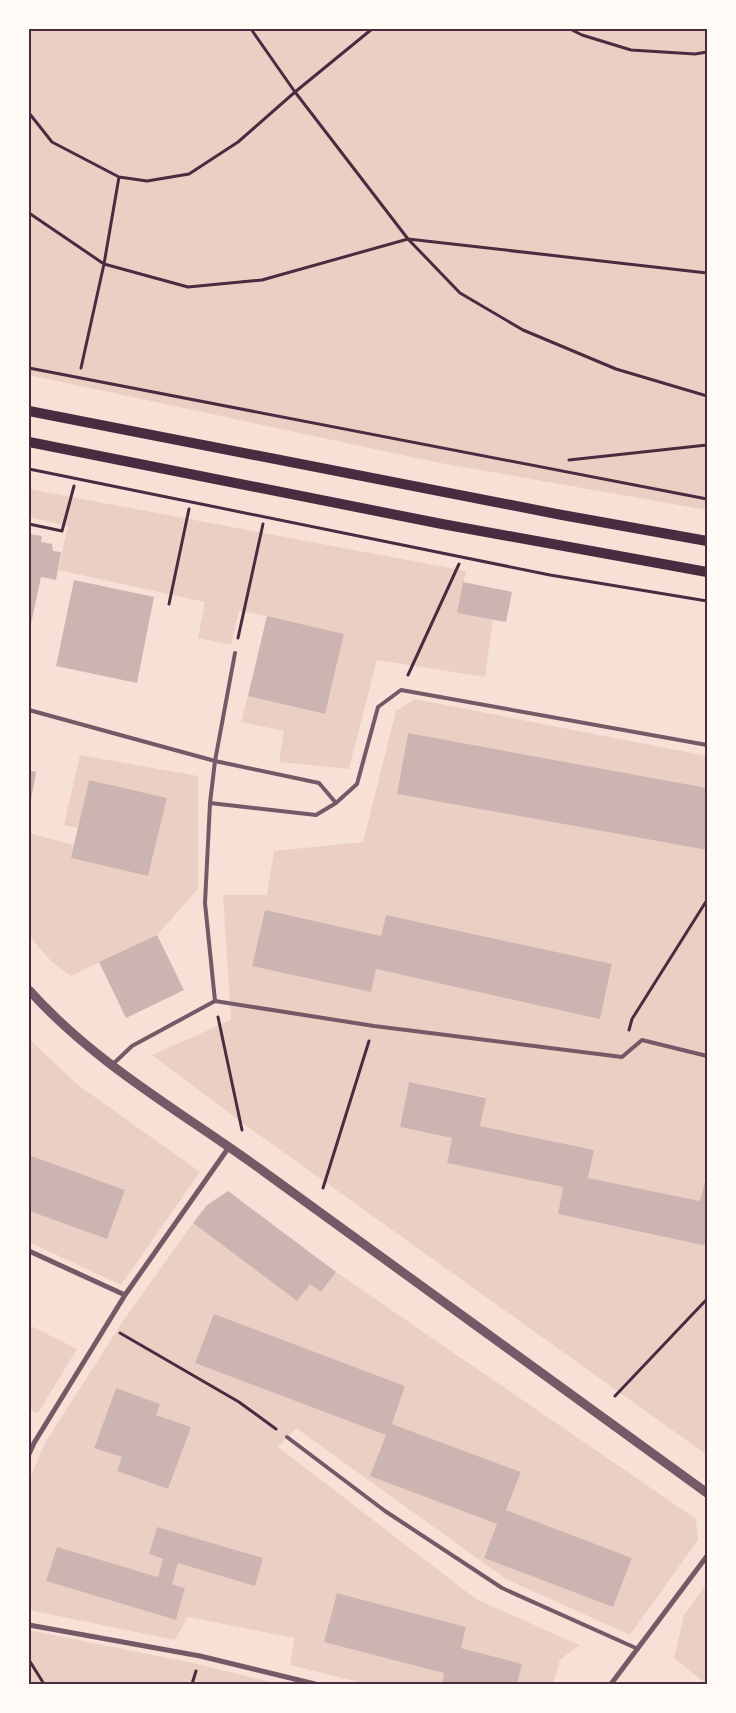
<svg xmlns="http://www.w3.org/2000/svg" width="736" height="1713" viewBox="0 0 736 1713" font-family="Poppins,sans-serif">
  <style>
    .green { fill: #ebcfc5; fill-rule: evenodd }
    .building { fill: #ccb4b1 }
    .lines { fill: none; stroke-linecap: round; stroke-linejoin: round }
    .path { stroke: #4a2c40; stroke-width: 3 }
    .service { stroke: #755966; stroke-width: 4 }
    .minor { stroke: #755966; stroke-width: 5 }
    .tertiary { stroke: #755966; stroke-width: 9 }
    .secondary { stroke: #4a2c40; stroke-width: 10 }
    .neatline { fill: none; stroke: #4a2c40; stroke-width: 2 }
  </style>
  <rect width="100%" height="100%" fill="#f7e1d7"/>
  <path class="green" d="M 29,29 L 707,29 L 707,510 L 440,463 L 29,375 Z
    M 29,489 L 466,571 L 457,613 L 493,619 L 485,677 L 377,660 L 349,769 L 279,762 L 284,731 L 241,722 L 248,696 L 325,714 L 344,634 L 267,616 L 239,611 L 231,645 L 198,638 L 205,602 L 58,570 L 68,526 L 29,517 Z
    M 415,699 L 707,756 L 707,788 L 408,733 L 397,794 L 707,850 L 707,1169 L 700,1201 L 588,1178 L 594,1150 L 480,1126 L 485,1097 L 409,1082 L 400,1127 L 452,1138 L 447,1163 L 563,1187 L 558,1214 L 707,1246 L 707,1455 L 248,1127 L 152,1055 L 231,1020 L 223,895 L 267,895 L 274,851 L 363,842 L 396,711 ZM 265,911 L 381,936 L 386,915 L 612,964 L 600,1018 L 376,969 L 371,992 L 252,965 Z
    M 80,755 L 198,776 L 198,889 L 157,935 L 71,976 L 51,961 L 29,936 L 29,833 L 74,845 L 71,858 L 148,876 L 167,798 L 89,780 L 78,828 L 64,825 Z
    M 29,1039 L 78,1085 L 200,1172 L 121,1285 L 29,1242 L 29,1211 L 107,1239 L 125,1190 L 29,1155 Z
    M 193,1223 L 297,1301 L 310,1284 L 321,1292 L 336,1272 L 696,1519 L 698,1540 L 630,1635 L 506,1579 L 296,1428 L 278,1447 L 476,1599 L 579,1645 L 560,1660 L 553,1684 L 517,1684 L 522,1664 L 461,1648 L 466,1627 L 338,1593 L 444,1673 L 442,1684 L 366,1684 L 290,1665 L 294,1638 L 188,1617 L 175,1640 L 29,1610 L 29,1481 L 45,1443 L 123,1321 ZM 214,1314 L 405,1386 L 392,1424 L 521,1472 L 506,1510 L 632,1558 L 613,1606 L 497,1524 L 371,1476 L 386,1435 ZM 116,1388 L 160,1404 L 156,1415 L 191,1427 L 168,1489 L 118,1471 L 122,1457 L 94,1447 ZM 157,1527 L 172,1584 L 185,1588 L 176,1620 L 46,1581 L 57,1547 L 158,1577 L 163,1559 L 149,1554 Z
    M 29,1325 L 77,1349 L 38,1413 L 29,1410 Z
    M 707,1583 L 707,1684 L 706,1684 L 674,1658 L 684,1615 Z
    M 29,1630 L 193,1663 L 279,1684 L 29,1684 Z"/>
  <path class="building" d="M 29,534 L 42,536 L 41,542 L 52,544 L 53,551 L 61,552 L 56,580 L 41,577 L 31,624 L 29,623 Z
    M 74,580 L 154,597 L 137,683 L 56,666 Z
    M 463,582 L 512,592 L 506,622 L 457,613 Z
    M 267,616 L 344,634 L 325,714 L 248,696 Z
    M 408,733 L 707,788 L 707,850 L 397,794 Z
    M 29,770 L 36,772 L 30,806 L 29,806 Z
    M 89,780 L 167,798 L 148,876 L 71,858 Z
    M 265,910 L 381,936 L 386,915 L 612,964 L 600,1019 L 376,969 L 371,992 L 252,966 Z
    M 157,935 L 184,990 L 126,1018 L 99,962 Z
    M 409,1082 L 486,1098 L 480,1126 L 594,1150 L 588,1178 L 700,1201 L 707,1172 L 707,1246 L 558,1214 L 563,1187 L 447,1163 L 452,1138 L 400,1127 Z
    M 29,1155 L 125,1190 L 107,1239 L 29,1211 Z
    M 228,1191 L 336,1272 L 321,1292 L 310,1284 L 297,1301 L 193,1223 L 207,1205 Z
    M 214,1314 L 405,1386 L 392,1424 L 521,1472 L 506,1510 L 632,1558 L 613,1607 L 484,1558 L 497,1524 L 370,1476 L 386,1435 L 195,1363 Z
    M 116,1388 L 160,1404 L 156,1415 L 191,1427 L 168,1489 L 117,1471 L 122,1457 L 94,1448 Z
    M 157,1527 L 263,1558 L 255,1586 L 178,1563 L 172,1584 L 185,1588 L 176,1620 L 46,1581 L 57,1547 L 158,1577 L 163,1559 L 149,1554 Z
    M 337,1593 L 466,1627 L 461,1648 L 522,1664 L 517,1684 L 442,1684 L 444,1673 L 324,1642 Z"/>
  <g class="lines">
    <path class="path" d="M 251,29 L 295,92 L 408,239 L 460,293 L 523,330 L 616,369 L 707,396
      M 570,29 L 582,35 L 631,50 L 695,54 L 707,52
      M 29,113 L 52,142 L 119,177 L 147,181 L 189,174 L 238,142 L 295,92 L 372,29
      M 29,213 L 104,264 L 188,287 L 262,280 L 408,239 L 707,273
      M 29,368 L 707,499
      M 81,368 L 104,264 L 119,177
      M 569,460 L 707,445
      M 29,469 L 550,575 L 707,601
      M 29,524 L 62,531 L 74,486
      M 169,604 L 189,509
      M 238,638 L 263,524
      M 408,675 L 459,564
      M 218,1017 L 242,1130
      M 629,1030 L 632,1019 L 707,900
      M 323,1188 L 369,1041
      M 120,1333 L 239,1402 L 276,1429
      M 615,1396 L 707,1299
      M 29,1660 L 44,1684
      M 192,1684 L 196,1671"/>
    <path class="service" d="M 29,710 L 215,761 L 319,783 L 336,803
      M 210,803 L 316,815 L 336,803 L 357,784 L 378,707 L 401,690 L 707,745
      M 215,1001 L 374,1026 L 622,1057 L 642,1040 L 707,1056
      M 113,1064 L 132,1046 L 215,1001 L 205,903 L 210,803 L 215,761 L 235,653
      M 287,1437 L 385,1511 L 502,1588 L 638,1649"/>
    <path class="minor" d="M 29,1251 L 125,1295
      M 29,1454 L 34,1443 L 125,1295 L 229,1147
      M 29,1625 L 200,1656 L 315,1684
      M 611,1684 L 707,1556"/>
    <path class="tertiary" d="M 29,990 C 95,1064 183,1113 263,1171 C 411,1278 559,1386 707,1493"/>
    <path class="secondary" d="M 29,411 L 562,515 L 707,541
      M 29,442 L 442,524 L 707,572"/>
  </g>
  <rect width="736" height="1713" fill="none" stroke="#fffaf5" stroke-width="60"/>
  <rect x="30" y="30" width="676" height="1653" class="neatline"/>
</svg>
